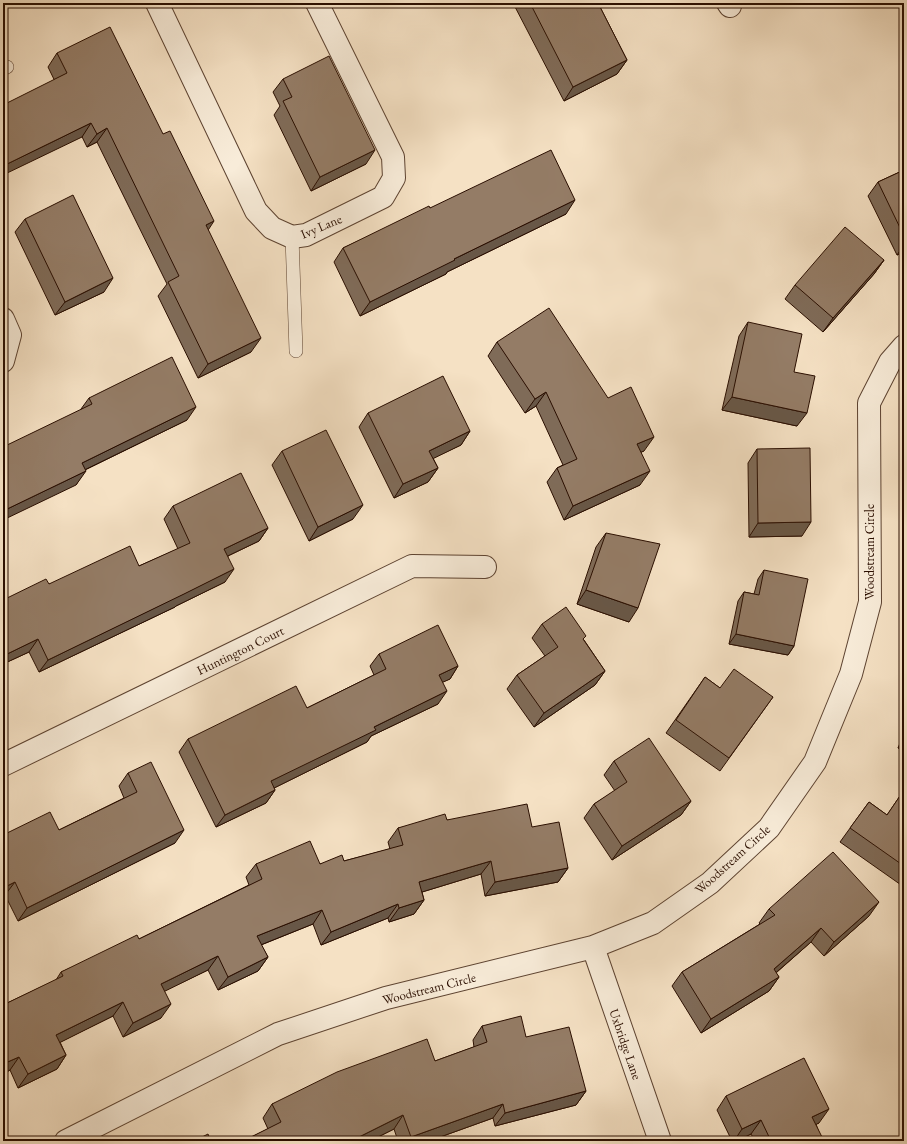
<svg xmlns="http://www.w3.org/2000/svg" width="907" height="1144" viewBox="0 0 907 1144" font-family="'EB Garamond',serif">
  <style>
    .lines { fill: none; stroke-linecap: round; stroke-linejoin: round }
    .lane-casing { stroke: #5d4331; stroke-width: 14 }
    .street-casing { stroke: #5d4331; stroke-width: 24 }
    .lane { stroke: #f8ecd9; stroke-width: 13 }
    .street { stroke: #f8ecd9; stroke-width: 22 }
    .wall { fill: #7f6b58; stroke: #2a0e00 }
    .shaded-wall { fill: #685747; stroke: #2a0e00 }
    .building { fill: #947c66; stroke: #2a0e00 }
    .labels { text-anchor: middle; stroke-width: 3; stroke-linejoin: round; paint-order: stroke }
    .street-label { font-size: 13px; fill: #2a0e00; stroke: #f8ecd9 }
  </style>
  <rect width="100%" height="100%" fill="#f5e1c4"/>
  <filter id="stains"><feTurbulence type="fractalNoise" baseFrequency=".005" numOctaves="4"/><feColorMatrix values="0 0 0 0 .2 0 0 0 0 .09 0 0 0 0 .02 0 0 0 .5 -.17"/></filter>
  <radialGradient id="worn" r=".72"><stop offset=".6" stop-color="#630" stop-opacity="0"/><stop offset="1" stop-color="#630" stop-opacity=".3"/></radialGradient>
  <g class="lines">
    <g class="lane-casing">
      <path id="lane" d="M 3,69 L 7,67
        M 292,237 L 296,351"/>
    </g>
    <g class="street-casing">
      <path id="street" d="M 157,3 L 256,211 L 272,228 L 292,237 L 306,235 L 383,197 L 394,178 L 393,157 L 317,3
        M 728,3 L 730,6
        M 3,319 L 10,335 L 3,361
        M 3,765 L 412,566 L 485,567
        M 593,947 L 660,1141
        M 66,1141 L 278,1034 L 386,998 L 593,947 L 653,923 L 710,883 L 769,828 L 815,762 L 851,674 L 870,602 L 869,403 L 890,362 L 904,346"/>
    </g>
    <use href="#lane" class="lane"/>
    <use href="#street" class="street"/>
  </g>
  <path class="wall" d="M 513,3 L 598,3 L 627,60 L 617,74 L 564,101 Z
    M 57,53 L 208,230 L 251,352 L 198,378 L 158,296 L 167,284 L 97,142 L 87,147 L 48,67 Z
    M 283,79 L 366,164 L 311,191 L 274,115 L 280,106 L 273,92 Z
    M 904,170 L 904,252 L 897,255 L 868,196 L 878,182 Z
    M 430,208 L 566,214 L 447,272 L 446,274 L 360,316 L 334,262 L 343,248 Z
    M 25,219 L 104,292 L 55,315 L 15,232 Z
    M 884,260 L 874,274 L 823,332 L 785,299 L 795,285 Z
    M 748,322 L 794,372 L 797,426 L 722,410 L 739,336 Z
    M 497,342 L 608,398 L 644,451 L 641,452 L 640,485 L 564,520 L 547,482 L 557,468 L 563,465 L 536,406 L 525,413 L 488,356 Z
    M 89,398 L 187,420 L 85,470 L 76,485 L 81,409 Z
    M 368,413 L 470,431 L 461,445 L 433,458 L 438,468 L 428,482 L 394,498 L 359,427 Z
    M 757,449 L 802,536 L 749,537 L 748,463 Z
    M 282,451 L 353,519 L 309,541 L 272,465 Z
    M 173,506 L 268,528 L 259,541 L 228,556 L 225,582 L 176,606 L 175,607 L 39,672 L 29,652 L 3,664 L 3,600 L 49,584 L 139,566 L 178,549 L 164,519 Z
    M 606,533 L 629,622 L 577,604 L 596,547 Z
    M 764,570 L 794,646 L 788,655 L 729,644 L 738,601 L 744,592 L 754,594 L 758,579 Z
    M 542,624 L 584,640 L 605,671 L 595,685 L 534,727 L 507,689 L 517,675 L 545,656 L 532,638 Z
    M 379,654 L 458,666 L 450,679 L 442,682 L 438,704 L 371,736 L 367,742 L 274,788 L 275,790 L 266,803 L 216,827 L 179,752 L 188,739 L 307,708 L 374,675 L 370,666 Z
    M 705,677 L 720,688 L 773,697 L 720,771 L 666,733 Z
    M 904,733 L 904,750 L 898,748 Z
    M 614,761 L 691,801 L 681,815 L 612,860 L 584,818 L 594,804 L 615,791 L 604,775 Z
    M 128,773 L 175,843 L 18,921 L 5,895 L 3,896 L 3,835 L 59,830 L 124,798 L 119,786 Z
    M 904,790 L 904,887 L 840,842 L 869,802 L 887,815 Z
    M 447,820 L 532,827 L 568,868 L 558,882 L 485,896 L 481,874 L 422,892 L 424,900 L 414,914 L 389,922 L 388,918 L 321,945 L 313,924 L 261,945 L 268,957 L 258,971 L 218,990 L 208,970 L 164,991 L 161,1018 L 123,1037 L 113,1016 L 60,1042 L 66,1055 L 57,1069 L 18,1088 L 10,1070 L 3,1074 L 3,1005 L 56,980 L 61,972 L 139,939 L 249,885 L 246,877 L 256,864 L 320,864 L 344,861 L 390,849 L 388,842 L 398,828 Z
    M 769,909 L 869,916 L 824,956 L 811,942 L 776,973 L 779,977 L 769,991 L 701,1033 L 672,986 L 682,972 L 760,924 L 759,923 Z
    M 482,1026 L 526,1037 L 586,1091 L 576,1105 L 495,1126 L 493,1118 L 429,1141 L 398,1141 L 394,1129 L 370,1141 L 243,1141 L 268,1129 L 263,1118 L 272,1104 L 435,1061 L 474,1047 L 473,1040 Z
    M 726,1096 L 819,1123 L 816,1124 L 822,1141 L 755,1141 L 751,1134 L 737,1141 L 732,1141 L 717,1110 Z"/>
  <path class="shaded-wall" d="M 627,60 L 617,74 L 564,101 L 573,87 Z
    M 91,123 L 82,137 L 3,175 L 3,166 Z
    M 107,128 L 97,142 L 87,147 L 97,134 Z
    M 375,150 L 366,164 L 311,191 L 320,177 Z
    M 575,200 L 566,214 L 447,272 L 446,274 L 360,316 L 370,302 L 454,259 Z
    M 214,221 L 205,235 L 206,225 Z
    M 904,245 L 904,252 L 897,255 Z
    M 884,260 L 874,274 L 823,332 L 833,318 Z
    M 113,278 L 104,292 L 55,315 L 65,302 Z
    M 261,338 L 251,352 L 198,378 L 208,364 Z
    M 546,392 L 536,406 L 525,413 L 535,399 Z
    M 732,397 L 807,413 L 797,426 L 722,410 Z
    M 196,407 L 187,420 L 72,476 L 82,463 Z
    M 470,431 L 461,445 L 420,465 L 429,451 Z
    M 654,437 L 644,451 L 628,458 L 637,444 Z
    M 438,468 L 428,482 L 394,498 L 403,484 Z
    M 86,471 L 76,485 L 3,520 L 3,511 Z
    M 650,471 L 640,485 L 564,520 L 573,506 Z
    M 363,505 L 353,519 L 309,541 L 318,527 Z
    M 811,522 L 802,536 L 749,537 L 758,523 Z
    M 268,528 L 259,541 L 215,562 L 224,549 Z
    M 234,569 L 225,582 L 176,606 L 175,607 L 39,672 L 48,660 Z
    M 586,590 L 638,608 L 629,622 L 577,604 Z
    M 736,634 L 794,646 L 788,655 L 729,644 Z
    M 38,639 L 29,652 L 3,664 L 3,656 Z
    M 458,666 L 450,679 L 430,688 L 439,675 Z
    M 605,671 L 595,685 L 534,727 L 544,713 Z
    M 447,691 L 438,704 L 371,736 L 367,742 L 262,794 L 271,781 L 374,727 Z
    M 904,740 L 904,750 L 898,748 Z
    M 275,790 L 266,803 L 216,827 L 225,815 Z
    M 691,801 L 681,815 L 612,860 L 622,846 Z
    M 184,830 L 175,843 L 18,921 L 27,908 Z
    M 491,861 L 481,874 L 409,896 L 419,882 Z
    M 568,868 L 558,882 L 485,896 L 495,882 Z
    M 15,882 L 5,895 L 3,896 L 3,888 Z
    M 424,900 L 414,914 L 389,922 L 399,908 Z
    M 879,902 L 869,916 L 824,956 L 834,942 Z
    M 398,904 L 388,918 L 321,945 L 331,932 Z
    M 322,910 L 313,924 L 248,950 L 257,936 Z
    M 821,928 L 811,942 L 764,983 L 774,969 Z
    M 218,956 L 208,970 L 151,998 L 161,984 Z
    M 268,957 L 258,971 L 218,990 L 228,977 Z
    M 779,977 L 769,991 L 701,1033 L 711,1019 Z
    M 123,1002 L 113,1016 L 47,1049 L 56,1035 Z
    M 171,1004 L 161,1018 L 123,1037 L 133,1023 Z
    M 66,1055 L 57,1069 L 18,1088 L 28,1074 Z
    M 19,1057 L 10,1070 L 3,1074 L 3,1064 Z
    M 586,1091 L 576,1105 L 495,1126 L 505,1113 Z
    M 503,1104 L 493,1118 L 429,1141 L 408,1141 L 411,1137 Z
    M 829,1109 L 819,1123 L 803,1131 L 812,1117 Z
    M 403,1115 L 394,1129 L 370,1141 L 351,1141 Z
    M 761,1120 L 751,1134 L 737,1141 L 734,1141 L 742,1129 Z"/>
  <path class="building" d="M 530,3 L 598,3 L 627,60 L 573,87 Z
    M 110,27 L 163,134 L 170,131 L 214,221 L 206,225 L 261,338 L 208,364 L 168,282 L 179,276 L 107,128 L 97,134 L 91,123 L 3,166 L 3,105 L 67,73 L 57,53 Z
    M 329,56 L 375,150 L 320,177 L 283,101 L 292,97 L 283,79 Z
    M 551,150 L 575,200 L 454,259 L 455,260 L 370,302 L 343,248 L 429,206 L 430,208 Z
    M 904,170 L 904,236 L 878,182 Z
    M 73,195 L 113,278 L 65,302 L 25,219 Z
    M 845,227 L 884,260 L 833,318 L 795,285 Z
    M 549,308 L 608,398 L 631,387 L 654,437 L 637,444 L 650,471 L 573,506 L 557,468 L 577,459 L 546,392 L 535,399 L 497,342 Z
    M 748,322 L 802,334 L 794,372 L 815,376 L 807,413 L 732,397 Z
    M 172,357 L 196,407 L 82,463 L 86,471 L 3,511 L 3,447 L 92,404 L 89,398 Z
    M 443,376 L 470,431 L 429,451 L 438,468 L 403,484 L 368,413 Z
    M 326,430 L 363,505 L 318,527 L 282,451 Z
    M 810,448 L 811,522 L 758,523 L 757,449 Z
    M 241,473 L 268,528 L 224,549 L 234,569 L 184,594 L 48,660 L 38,639 L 3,656 L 3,600 L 46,579 L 49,584 L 130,546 L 139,566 L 190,543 L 173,506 Z
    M 606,533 L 660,544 L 638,608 L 586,590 Z
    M 764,570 L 808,579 L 794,646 L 736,634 L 744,592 L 759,595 Z
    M 566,607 L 586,636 L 583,639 L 605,671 L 544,713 L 517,675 L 558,647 L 542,624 Z
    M 438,625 L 458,666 L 439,675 L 447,691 L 374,727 L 376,730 L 271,781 L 275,790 L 225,815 L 188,739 L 296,686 L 307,708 L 386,669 L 379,654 Z
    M 734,669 L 773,697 L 729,758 L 676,720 L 705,677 L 720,688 Z
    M 649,738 L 691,801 L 622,846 L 594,804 L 627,782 L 614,761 Z
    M 151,762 L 184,830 L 27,908 L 15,882 L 3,888 L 3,835 L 50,812 L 59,830 L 137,792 L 128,773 Z
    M 904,790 L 904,866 L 850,828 L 869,802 L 887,815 Z
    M 527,804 L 532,827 L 559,822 L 568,868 L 495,882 L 491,861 L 419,882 L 424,900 L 399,908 L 398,904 L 331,932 L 322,910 L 257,936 L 268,957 L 228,977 L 218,956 L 161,984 L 171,1004 L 133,1023 L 123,1002 L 56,1035 L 66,1055 L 28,1074 L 19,1057 L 3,1064 L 3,1005 L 63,976 L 61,972 L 137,935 L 139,939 L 262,879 L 256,864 L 310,841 L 320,864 L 342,855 L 344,861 L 403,845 L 398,828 L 445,814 L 447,820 Z
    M 833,852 L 879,902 L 834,942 L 821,928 L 774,969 L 779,977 L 711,1019 L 682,972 L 775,915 L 769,909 Z
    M 521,1016 L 526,1037 L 569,1027 L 586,1091 L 505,1113 L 503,1104 L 411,1137 L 403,1115 L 351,1141 L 243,1141 L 281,1122 L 272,1104 L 337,1072 L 427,1039 L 435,1061 L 487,1042 L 482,1026 Z
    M 804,1058 L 829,1109 L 812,1117 L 823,1139 L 819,1141 L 771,1141 L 761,1120 L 742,1129 L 726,1096 Z
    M 208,1134 L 211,1141 L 194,1141 Z"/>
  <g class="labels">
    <g class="street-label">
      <text transform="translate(321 226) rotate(-23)" y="5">Ivy Lane</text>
      <text transform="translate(869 552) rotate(-90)" y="5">Woodstream Circle</text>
      <text transform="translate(240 650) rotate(-26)" y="5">Huntington Court</text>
      <text transform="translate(732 859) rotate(-42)" y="5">Woodstream Circle</text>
      <text transform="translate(429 988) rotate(-14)" y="5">Woodstream Circle</text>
      <text transform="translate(626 1044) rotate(71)" y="5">Uxbridge Lane</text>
    </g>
  </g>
  <rect width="907" height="1144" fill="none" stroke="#f5e1c4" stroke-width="16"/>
  <rect x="4" y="4" width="899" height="1136" fill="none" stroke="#2a0e00" stroke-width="2"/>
  <rect x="8" y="8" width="891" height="1128" fill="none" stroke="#2a0e00"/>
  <rect width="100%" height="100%" filter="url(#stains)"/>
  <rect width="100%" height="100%" fill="url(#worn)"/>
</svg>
